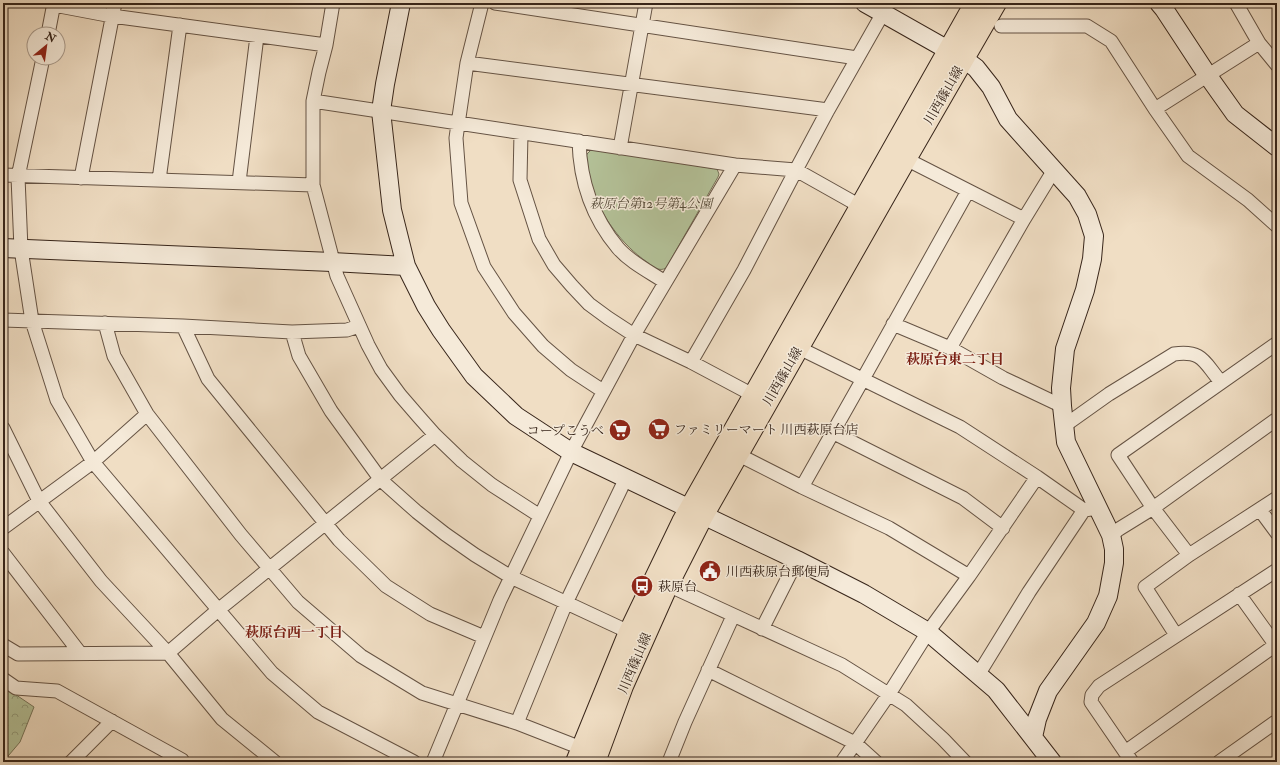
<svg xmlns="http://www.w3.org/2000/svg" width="1280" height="765" viewBox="0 0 1280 765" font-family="'IM FELL Double Pica','Noto Serif JP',serif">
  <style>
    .green { fill: #b4c299; stroke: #76745a }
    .forest { fill: url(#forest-crowns); stroke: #76745a }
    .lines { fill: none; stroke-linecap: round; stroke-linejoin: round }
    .street-casing { stroke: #655344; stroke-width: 15 }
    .secondary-casing { stroke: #37251a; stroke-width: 20 }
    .primary-casing { stroke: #37251a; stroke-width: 22 }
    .street { stroke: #f5ead9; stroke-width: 13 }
    .secondary { stroke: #f5ead9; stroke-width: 18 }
    .primary { stroke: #f0dec4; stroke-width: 20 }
    .labels { text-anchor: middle; stroke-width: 3; stroke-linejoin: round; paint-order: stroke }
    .street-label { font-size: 13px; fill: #37251a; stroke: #f5ead9 }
    .park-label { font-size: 13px; font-style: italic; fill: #564c3a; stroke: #f5ead9 }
    .poi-label { font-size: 13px; fill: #37251a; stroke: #f5ead9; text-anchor: start }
    .neighbourhood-label { font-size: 14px; font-weight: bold; fill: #7a1f14; stroke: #f5ead9 }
  </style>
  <defs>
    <pattern id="forest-crowns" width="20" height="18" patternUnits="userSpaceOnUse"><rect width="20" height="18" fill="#b4c299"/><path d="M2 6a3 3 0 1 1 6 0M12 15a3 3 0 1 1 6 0" fill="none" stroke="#939d7c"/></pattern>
  </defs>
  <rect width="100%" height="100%" fill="#f0dec4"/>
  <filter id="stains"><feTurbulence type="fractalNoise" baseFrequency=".005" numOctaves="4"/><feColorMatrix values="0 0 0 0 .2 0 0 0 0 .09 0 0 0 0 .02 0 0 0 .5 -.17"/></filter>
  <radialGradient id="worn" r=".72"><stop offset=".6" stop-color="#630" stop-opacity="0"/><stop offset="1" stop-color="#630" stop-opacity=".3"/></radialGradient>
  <path class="green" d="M 592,149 L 717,169 L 719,174 L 718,177 L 666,268 C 659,272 654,267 647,262 C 622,245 601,216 591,187 C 588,178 588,167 586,157 L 587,154 Z"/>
  <path class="forest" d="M 3,686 L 34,707 L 20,742 L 3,762 Z"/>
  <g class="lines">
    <g class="street-casing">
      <path id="street" d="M 333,3 L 326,45 L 319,72 L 313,101 L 313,185 L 337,276 L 368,345 L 381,369 L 400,395 L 419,417 L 435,435 L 462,461 L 492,485 L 540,516
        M 482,3 L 467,63 L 458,124 L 456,138 L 461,203 L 484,267 L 514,313 L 543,346 L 571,370 L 603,391
        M 495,3 L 857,58
        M 1236,3 L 1259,43 L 1277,65
        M 54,5 L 112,16 L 326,45
        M 1001,26 L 1087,26 L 1111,41 L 1155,109 L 1188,156 L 1248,200 L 1277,226
        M 48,34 L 54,3
        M 43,58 L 18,177 L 21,249 L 32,321 L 57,400 L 93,462 L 272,673 L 318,712 L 414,762
        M 467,63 L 828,110
        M 313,101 L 735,165
        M 1155,109 L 1259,43
        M 521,133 L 520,180 L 539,239 L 554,265 L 572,286 L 589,304 L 608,318 L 634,335 L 691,362 L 753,395
        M 579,141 C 580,181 592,217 618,248 C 630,262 650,272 665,282
        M 620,148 L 646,3
        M 906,159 L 1024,219
        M 3,175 L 313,185
        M 81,178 L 115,3
        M 159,180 L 180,25
        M 239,182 L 257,36
        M 3,320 L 183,326 L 292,332 L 347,330 L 359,326
        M 105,323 L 114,356 L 147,414 L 241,535 L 298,602 L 361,656 L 422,693 L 517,723
        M 893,324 L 950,348 L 1003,378 L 1062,406
        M 183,326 L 208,379 L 339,540 L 386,586 L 430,614 L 484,637
        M 292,332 L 299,356 L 331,411 L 381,480 L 417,512 L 445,534 L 475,555 L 511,577 L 629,632
        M 799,348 L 960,427 L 1037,477
        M 950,348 L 1024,219 L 1054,170
        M 691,362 L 744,270 L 796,170 L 860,206
        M 1064,426 L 1109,394 L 1174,354 C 1204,350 1204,363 1221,382
        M 3,428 L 39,501 L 101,581 L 168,653 L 218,610 L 435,435
        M 832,432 L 963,498 L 1003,528
        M 737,454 L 802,487 L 863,379 L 968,191
        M 802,487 L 889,528 L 969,576
        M 1260,510 L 1277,533
        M 3,528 L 93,462 L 147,414
        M 1111,535 L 1119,529 L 1153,508 L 1277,419
        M 3,553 L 80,653
        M 1189,555 L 1153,508 L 1118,455 L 1276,344 L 1277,346
        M 668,585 L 842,665 L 906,705 L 943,739 L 965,762
        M 1239,594 L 1277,647
        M 762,629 L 797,560
        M 1176,635 L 1145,587 L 1189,555 L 1277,498
        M 3,645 L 18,654 L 168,653 L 222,719 L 275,762
        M 708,670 L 855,743 L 876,762
        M 978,675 L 1029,592 L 1084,510
        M 3,679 L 16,688 L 57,691 L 182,760 L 183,762
        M 581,748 L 517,723 L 566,603 L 626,478
        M 1125,752 L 1277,644
        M 71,762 L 112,721
        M 433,762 L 500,600 L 571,452 L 634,335 L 735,165 L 796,170 L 828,110 L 883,13
        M 669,762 L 685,722 L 733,616
        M 842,762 L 889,694 L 928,632 L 969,576 L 1037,477 L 1084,510 L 1098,508
        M 1132,762 L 1091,702 L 1092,695 L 1099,686 L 1277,570
        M 1219,762 L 1277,721"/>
    </g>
    <g class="secondary-casing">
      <path id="secondary" d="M 401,3 L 385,84 L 381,111 L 392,210 L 406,266 L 426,306 L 441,330 L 474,376 L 516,416 L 571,452 L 797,560 L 864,594 L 928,632 L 996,690 L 1052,762
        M 865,3 L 964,59 L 976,68 L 991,87 L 1008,119 L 1077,196 L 1087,214 L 1094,236 L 1092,259 L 1085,290 L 1065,349 L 1061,388 L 1062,406 L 1066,442 L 1111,535 L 1114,549 L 1114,563 L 1108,596 L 1096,623 L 1048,691 L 1037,719 L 1033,737
        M 1159,3 L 1164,9 L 1208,76 L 1235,114 L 1277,147
        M 3,248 L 332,262 L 406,266"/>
    </g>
    <g class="primary-casing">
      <path id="primary" d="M 576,762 L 629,632 L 682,522 L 975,3
        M 595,762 L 623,686 L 668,585 L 703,516 L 906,159 L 996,3"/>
    </g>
    <use href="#street" class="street"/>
    <use href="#secondary" class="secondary"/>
    <use href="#primary" class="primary"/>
  </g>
  <defs>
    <g id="supermarket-disc" transform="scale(1.15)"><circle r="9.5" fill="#8f2418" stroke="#f5ead9"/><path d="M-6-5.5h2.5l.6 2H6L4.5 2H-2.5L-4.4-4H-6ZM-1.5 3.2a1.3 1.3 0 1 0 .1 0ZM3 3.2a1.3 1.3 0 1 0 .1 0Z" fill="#fff"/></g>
    <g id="civic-disc" transform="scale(1.15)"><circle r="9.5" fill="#8f2418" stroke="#f5ead9"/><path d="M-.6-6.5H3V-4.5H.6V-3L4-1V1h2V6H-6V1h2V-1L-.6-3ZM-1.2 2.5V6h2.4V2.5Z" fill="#fff"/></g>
    <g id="bus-disc" transform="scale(1.15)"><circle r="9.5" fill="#8f2418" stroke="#f5ead9"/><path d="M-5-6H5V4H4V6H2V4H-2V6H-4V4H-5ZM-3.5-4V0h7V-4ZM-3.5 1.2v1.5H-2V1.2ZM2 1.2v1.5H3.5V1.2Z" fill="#fff"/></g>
  </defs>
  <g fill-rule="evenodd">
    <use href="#supermarket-disc" x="659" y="429"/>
    <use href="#supermarket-disc" x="620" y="430"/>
    <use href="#civic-disc" x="710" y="571"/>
    <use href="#bus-disc" x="642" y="586"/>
  </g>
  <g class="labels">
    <g class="street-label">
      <text transform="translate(943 95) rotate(-60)" y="5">川西篠山線</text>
      <text transform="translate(782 376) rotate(-60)" y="5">川西篠山線</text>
      <text transform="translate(634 663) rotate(-67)" y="5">川西篠山線</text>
    </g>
    <g class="park-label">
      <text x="651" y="208">萩原台第12号第4公園</text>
    </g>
    <g class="poi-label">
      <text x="674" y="434">ファミリーマート 川西萩原台店</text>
      <text x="604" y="435" text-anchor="end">コープこうべ</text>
      <text x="726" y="576">川西萩原台郵便局</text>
      <text x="658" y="591">萩原台</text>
    </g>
    <g class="neighbourhood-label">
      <text x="955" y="364">萩原台東二丁目</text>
      <text x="294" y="637">萩原台西一丁目</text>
    </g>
  </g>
  <rect width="1280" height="765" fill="none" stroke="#f0dec4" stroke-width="16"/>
  <rect x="4" y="4" width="1272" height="757" fill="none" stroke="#37251a" stroke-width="2"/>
  <rect x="8" y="8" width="1264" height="749" fill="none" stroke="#37251a"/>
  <g transform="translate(46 46) rotate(29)"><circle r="19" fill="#f5ead9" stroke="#a99b8d"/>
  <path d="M0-3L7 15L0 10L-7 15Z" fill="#8f2418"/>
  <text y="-6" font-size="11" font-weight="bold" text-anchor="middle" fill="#37251a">N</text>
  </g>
  <rect width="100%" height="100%" filter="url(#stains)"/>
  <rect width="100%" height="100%" fill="url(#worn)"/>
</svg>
